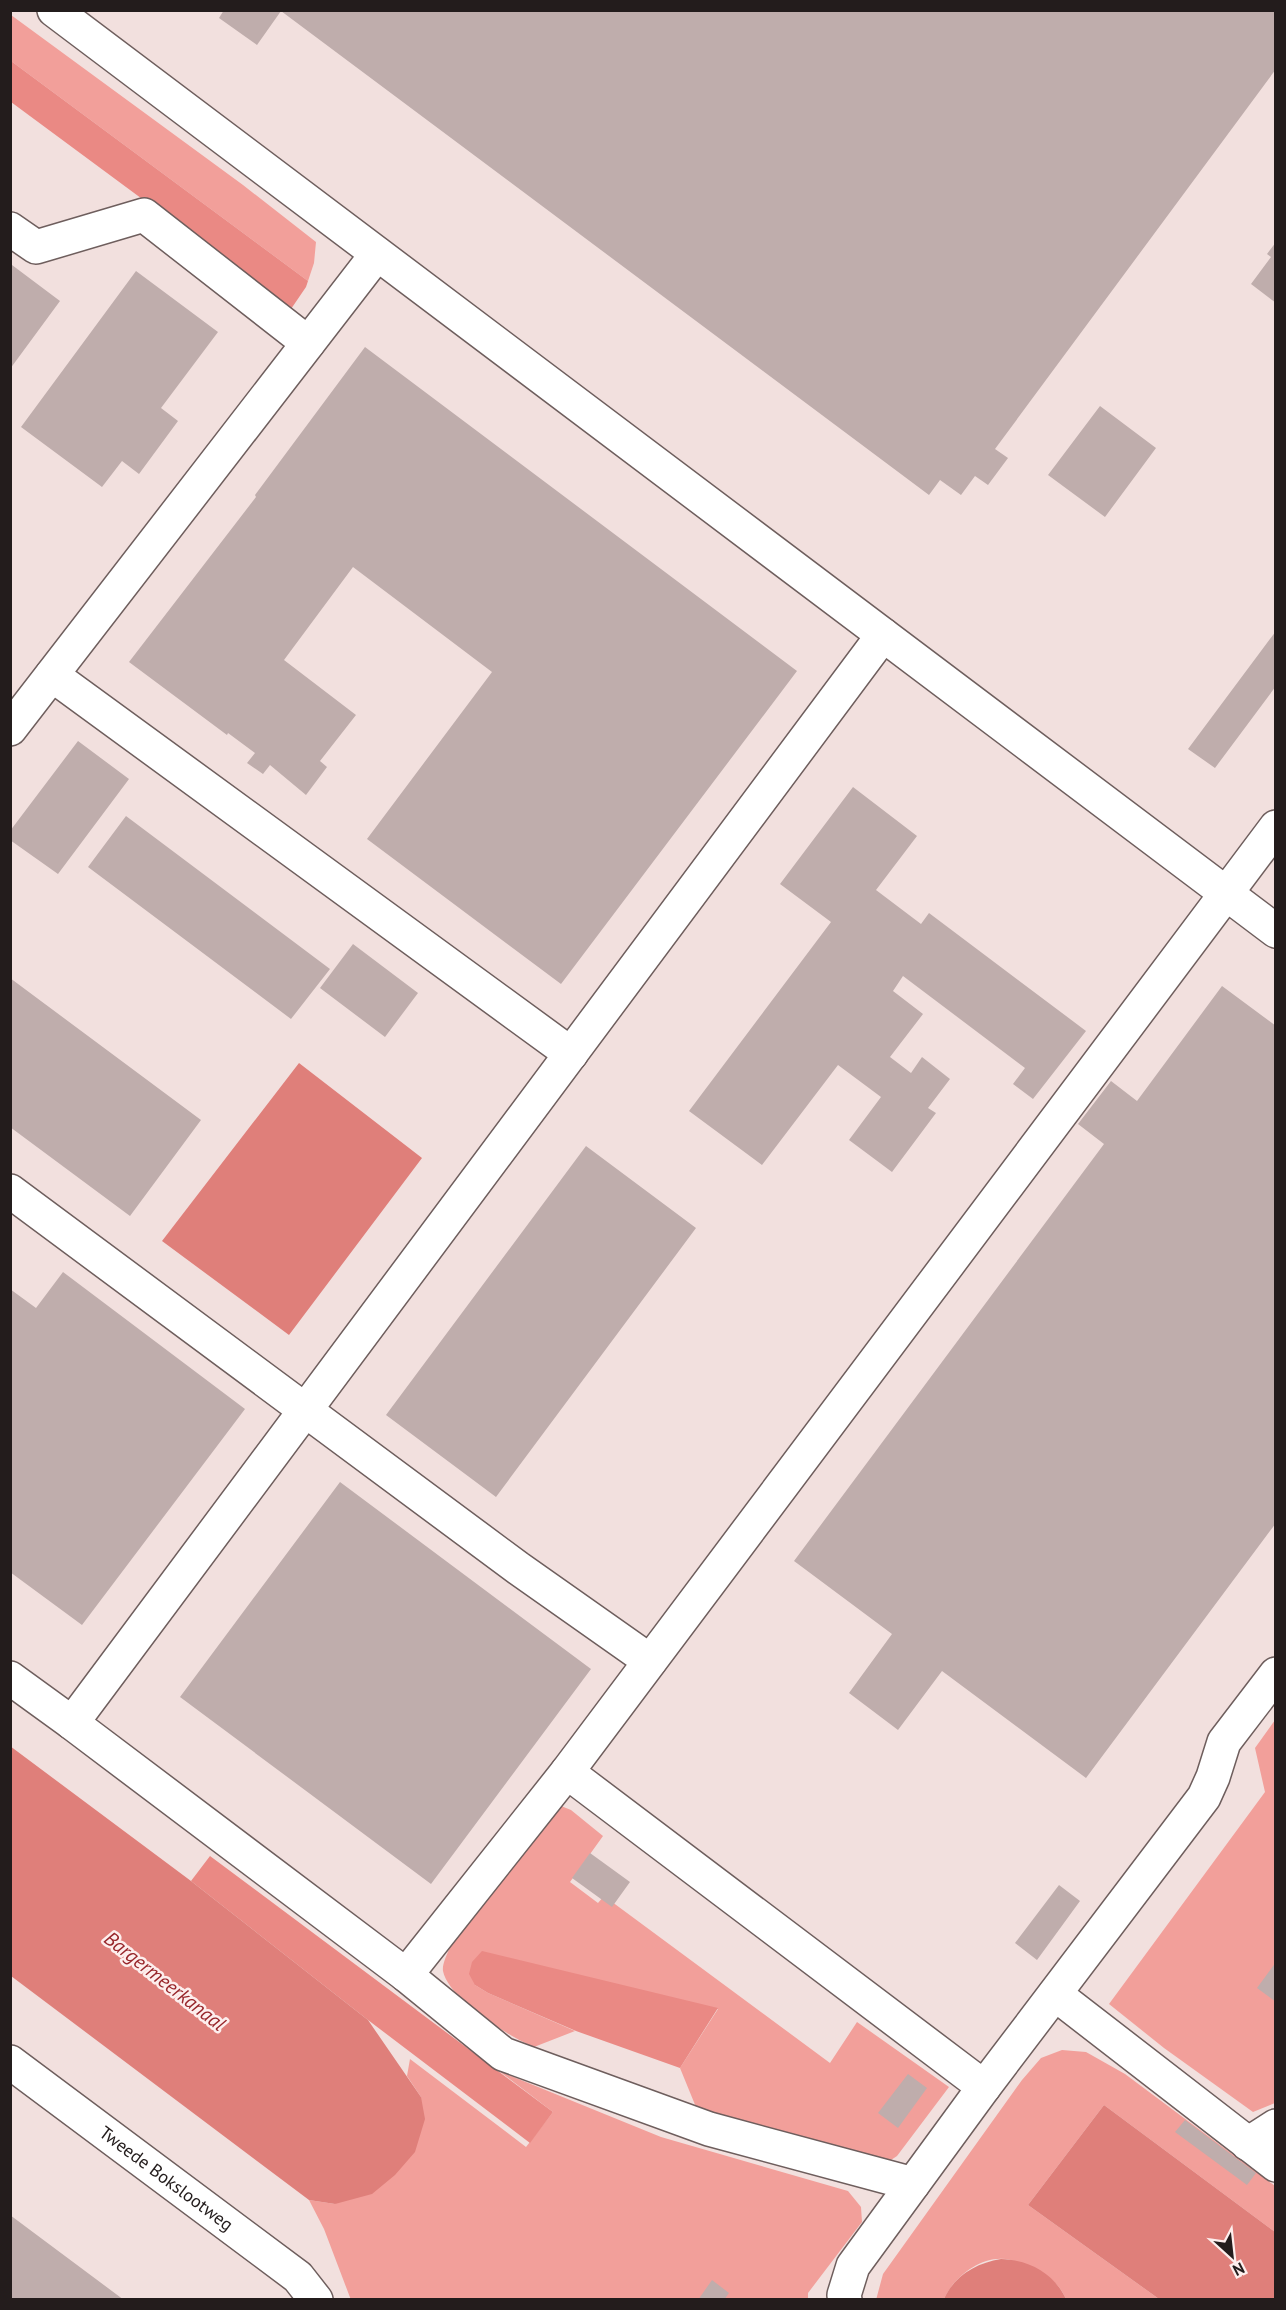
<svg xmlns="http://www.w3.org/2000/svg" width="1286" height="2310" viewBox="0 0 1286 2310" font-family="'PT Sans',sans-serif">
  <style>
    .green { fill: #f29f9a }
    .forest { fill: #ea8984 }
    .water { fill: #df7f7a }
    .building { fill: #bfadac }
    .lines { fill: none; stroke-linecap: round; stroke-linejoin: round }
    .minor-casing { stroke: #6e5e5d; stroke-width: 36 }
    .minor { stroke: #fff; stroke-width: 33 }
    .labels { text-anchor: middle; stroke-width: 5; stroke-linejoin: round; paint-order: stroke }
    .street-label { font-size: 18px; fill: #231c1c; stroke: #fdeeed }
    .water-label { font-size: 20px; font-style: italic; fill: #98262b; stroke: #fdeeed }
  </style>
  <rect width="100%" height="100%" fill="#f2e0de"/>
  <path class="green" d="M 11,15 L 243,185 L 316,242 L 314,263 L 308,281 L 11,61 Z
    M 1275,1720 L 1275,2103 L 1253,2112 L 1164,2048 L 1109,2004 L 1265,1792 L 1255,1748 Z
    M 561,1806 L 571,1810 L 603,1836 L 570,1882 L 598,1903 L 604,1896 L 830,2063 L 857,2022 L 949,2087 L 897,2156 L 891,2160 L 698,2112 L 680,2068 L 718,2009 L 475,1985 L 488,1993 L 575,2031 L 534,2047 C 509,2037 448,1998 443,1971 C 442,1964 447,1955 449,1949 L 552,1810 Z
    M 1062,2050 L 1086,2052 L 1125,2074 L 1275,2186 L 1275,2232 L 1104,2105 L 1028,2205 L 1159,2299 L 1066,2299 C 1058,2282 1050,2277 1033,2269 C 1026,2266 1019,2262 1011,2260 C 984,2253 954,2276 944,2299 L 876,2300 L 883,2274 L 1022,2080 L 1041,2058 Z
    M 410,2059 L 526,2147 L 553,2112 L 499,2071 L 661,2137 L 848,2191 L 861,2207 L 862,2222 L 808,2293 L 808,2299 L 351,2300 L 324,2229 L 309,2200 L 335,2204 L 421,2097 L 407,2076 Z"/>
  <path class="forest" d="M 11,61 L 308,281 L 306,287 L 291,309 L 11,102 Z
    M 210,1856 L 553,2112 L 530,2143 L 368,2020 L 191,1881 Z
    M 482,1951 L 718,2008 L 680,2068 L 576,2031 L 488,1993 L 475,1985 L 469,1974 L 472,1962 Z"/>
  <path class="water" d="M 299,1063 L 422,1158 L 289,1335 L 162,1241 Z
    M 10,1746 L 191,1881 L 368,2020 L 421,2097 L 425,2119 L 415,2152 L 395,2175 L 372,2194 L 335,2204 L 309,2200 L 11,1976 Z
    M 1104,2105 L 1275,2232 L 1275,2299 L 1159,2299 L 1028,2205 Z
    M 1001,2259 C 1029,2260 1054,2273 1066,2299 L 944,2299 C 954,2276 976,2263 1001,2259 Z"/>
  <path class="building" d="M 224,10 L 1276,10 L 1276,69 L 995,449 L 1008,458 L 988,485 L 975,476 L 961,495 L 940,480 L 929,495 L 281,11 L 257,45 L 219,18 Z
    M 1276,242 L 1276,303 L 1251,284 L 1271,257 L 1267,254 Z
    M 12,265 L 60,301 L 10,369 L 10,267 Z
    M 136,271 L 218,332 L 161,408 L 178,421 L 139,474 L 122,461 L 102,487 L 21,427 Z
    M 365,347 L 797,671 L 561,984 L 367,839 L 492,672 L 353,567 L 284,660 L 356,715 L 320,761 L 327,767 L 306,795 L 270,765 L 263,774 L 247,763 L 255,753 L 228,733 L 227,735 L 129,662 L 256,497 L 255,495 Z
    M 1100,406 L 1156,448 L 1105,517 L 1048,475 Z
    M 1276,631 L 1276,686 L 1215,768 L 1188,749 Z
    M 78,741 L 129,779 L 58,874 L 10,840 L 10,831 Z
    M 853,787 L 917,836 L 876,890 L 921,924 L 929,913 L 1086,1031 L 1033,1099 L 1013,1084 L 1025,1068 L 903,976 L 893,991 L 923,1014 L 890,1057 L 911,1073 L 922,1057 L 950,1079 L 928,1108 L 936,1113 L 892,1172 L 849,1140 L 881,1097 L 838,1065 L 762,1165 L 689,1111 L 831,922 L 780,884 Z
    M 126,816 L 330,969 L 291,1019 L 88,867 Z
    M 353,944 L 418,993 L 385,1037 L 320,988 Z
    M 10,978 L 201,1120 L 130,1216 L 10,1127 Z
    M 1222,986 L 1276,1026 L 1276,1523 L 1086,1778 L 942,1671 L 898,1730 L 849,1693 L 892,1634 L 794,1561 L 1104,1144 L 1078,1124 L 1111,1081 L 1137,1101 Z
    M 586,1146 L 696,1228 L 496,1497 L 386,1415 Z
    M 63,1272 L 245,1409 L 82,1625 L 10,1572 L 10,1289 L 36,1308 Z
    M 340,1482 L 591,1669 L 431,1884 L 180,1697 Z
    M 590,1853 L 630,1882 L 612,1907 L 572,1878 Z
    M 1059,1885 L 1080,1901 L 1037,1960 L 1015,1943 Z
    M 1276,1962 L 1276,2002 L 1257,1988 Z
    M 908,2074 L 927,2088 L 898,2128 L 878,2113 Z
    M 1185,2120 L 1256,2173 L 1247,2185 L 1175,2132 Z
    M 10,2215 L 124,2300 L 10,2300 Z
    M 712,2280 L 729,2293 L 724,2300 L 698,2300 Z"/>
  <g class="lines">
    <g class="minor-casing">
      <g id="minor">
        <path d="M 54,10 L 1276,931"/>
        <path d="M 10,229 L 36,247 L 144,215 L 308,343"/>
        <path d="M 52,675 L 571,1054"/>
        <path d="M 10,729 L 377,254"/>
        <path d="M 10,1191 L 518,1568 L 650,1661"/>
        <path d="M 10,1678 L 72,1723 L 883,635"/>
        <path d="M 72,1723 L 406,1975 L 503,2054 L 709,2129 L 913,2184"/>
        <path d="M 567,1772 L 984,2087 L 1204,1797 L 1213,1777 L 1224,1742 L 1276,1674"/>
        <path d="M 406,1975 L 567,1772 L 1276,827"/>
        <path d="M 1055,1994 L 1276,2165"/>
        <path id="s1" d="M 10,2062 L 298,2277 L 316,2300"/>
        <path d="M 1248,2144 L 1276,2126"/>
        <path d="M 845,2300 L 844,2295 L 853,2266 L 984,2087"/>
      </g>
    </g>
    <use href="#minor" class="minor"/>
  </g>
  <g class="labels">
    <g class="street-label">
      <text dy="6" stroke="none"><textPath href="#s1" startOffset="195">Tweede Bokslootweg</textPath></text>
    </g>
    <g class="water-label">
      <text transform="translate(165 1981) rotate(38)" y="7">Bargermeerkanaal</text>
    </g>
  </g>
  <rect width="1286" height="2310" fill="none" stroke="#231c1c" stroke-width="24"/>
  <g transform="translate(1232 2256) rotate(153)" stroke="#fdeeed" stroke-width="4.5" paint-order="stroke">
  <path d="M0-4.5L10 22L0 15L-10 22Z" fill="#231c1c"/>
  <text y="-9" font-size="16" font-weight="bold" text-anchor="middle" fill="#231c1c">N</text>
  </g>
</svg>
